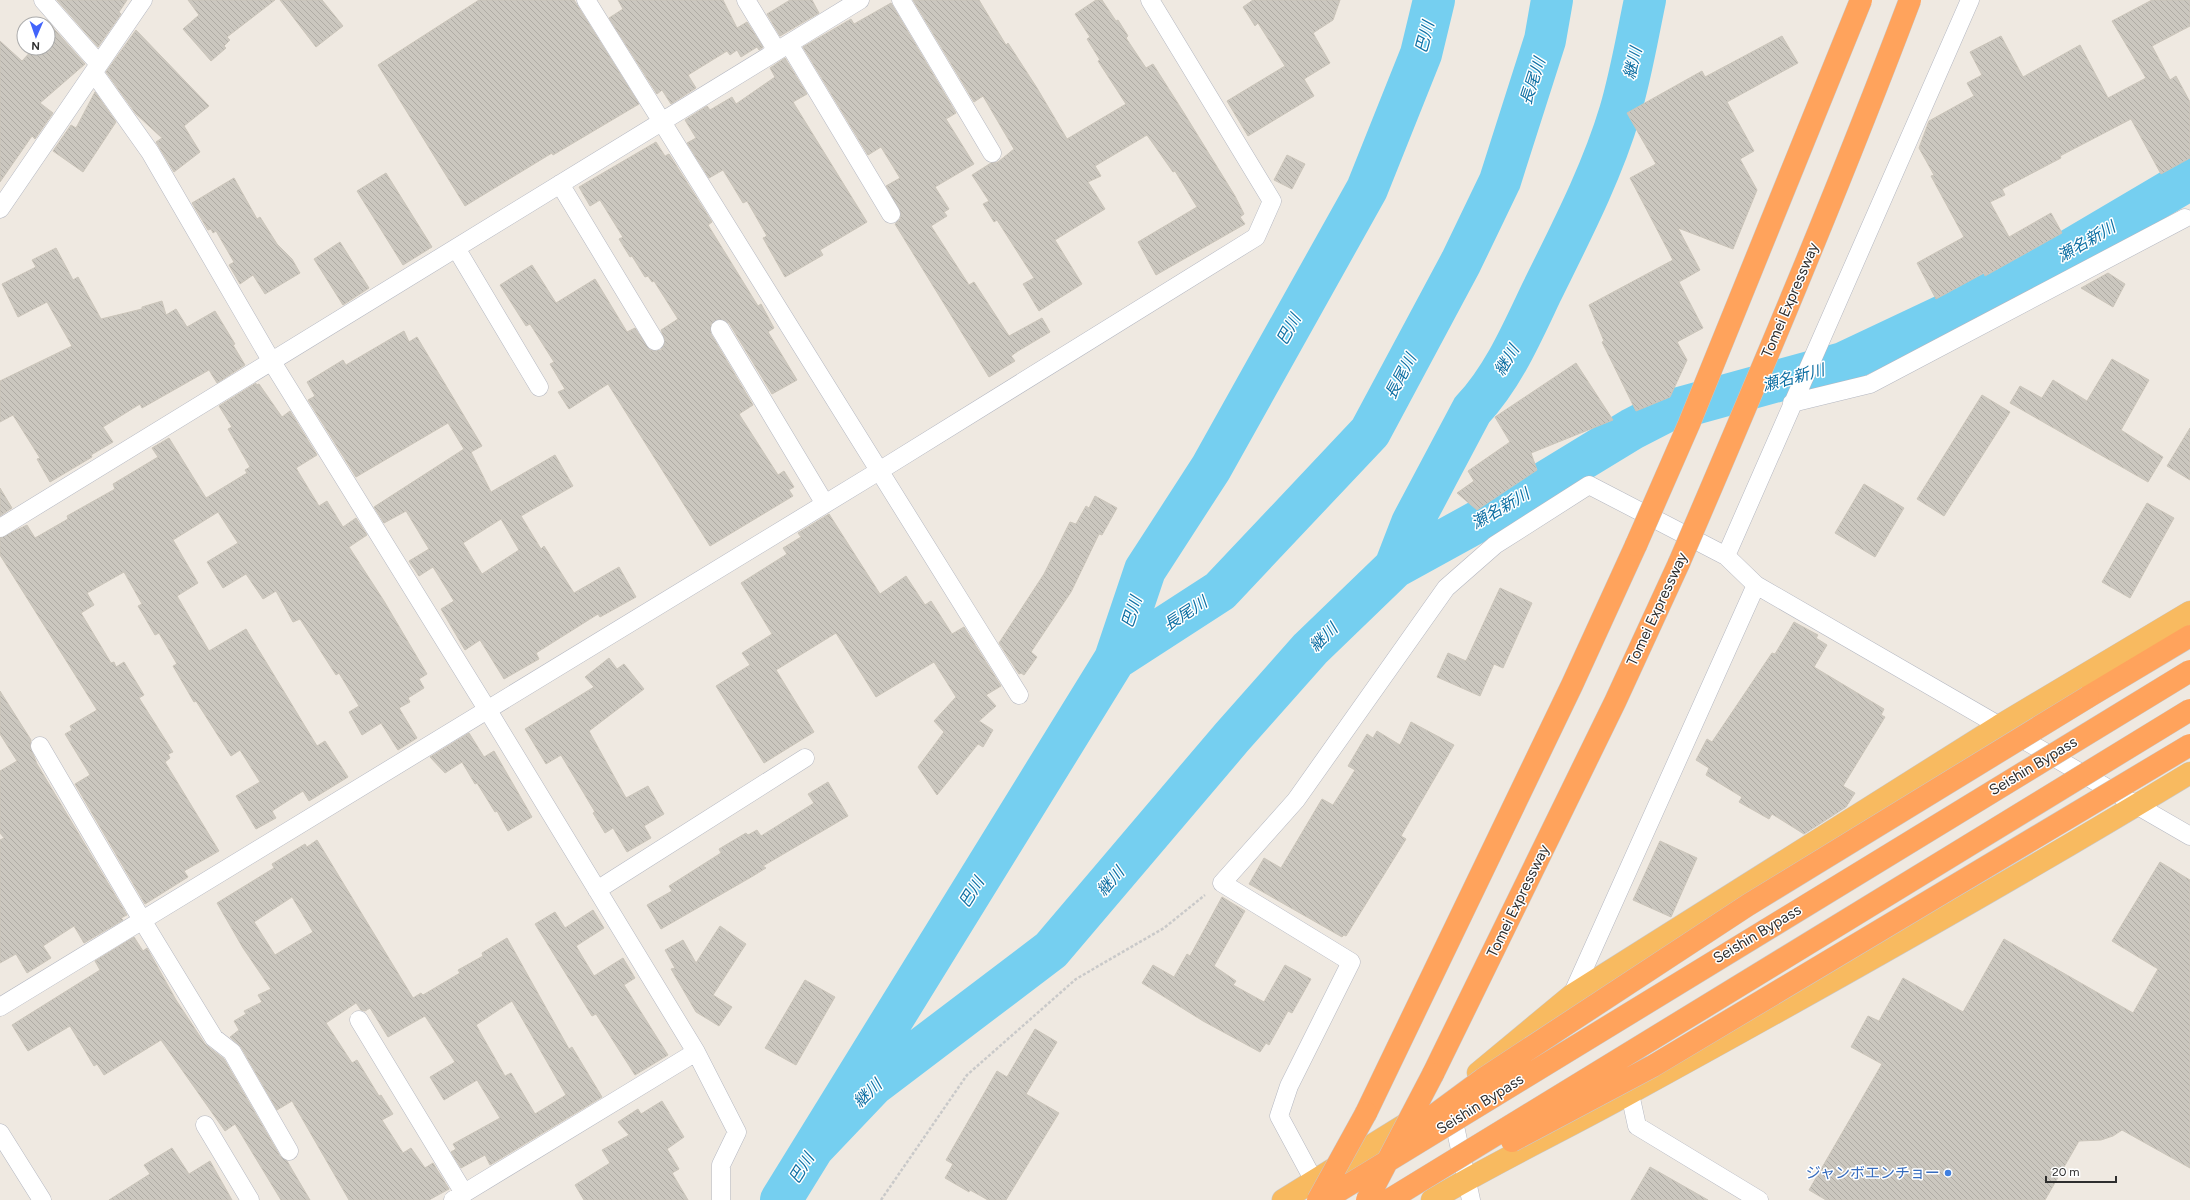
<svg xmlns="http://www.w3.org/2000/svg" width="2190" height="1200" viewBox="0 0 2190 1200" font-family="Figtree,'Noto Sans JP',sans-serif">
  <style>
    .lines { fill: none; stroke-linecap: round; stroke-linejoin: round }
    .river { stroke: #75cff0; stroke-width: 42 }
    .building { fill: url(#building-back-hatch); stroke: #cbc5ba; fill-rule: evenodd }
    .minor-casing { stroke: #b4b7c1; stroke-width: 19 }
    .trunk-casing { stroke: #c9c9c9; stroke-width: 23 }
    .motorway-casing { stroke: #c9c9c9; stroke-width: 23 }
    .path { stroke: #c9c9c9; stroke-width: 2.5; stroke-dasharray: 3 2; stroke-linecap: butt }
    .minor { stroke: #fff; stroke-width: 18 }
    .trunk { stroke: #f8ba60; stroke-width: 22 }
    .motorway { stroke: #ffa35c; stroke-width: 22 }
    .motorway-bridge-casing { stroke: #c9c9c9; stroke-width: 23; stroke-linecap: butt }
    .motorway-bridge { stroke: #ffa35c; stroke-width: 22 }
    .shop-dot { fill: #3f7fe0; stroke: #fff; stroke-width: 1.5 }
    .labels { text-anchor: middle; stroke-width: 3; stroke-linejoin: round; paint-order: stroke }
    .street-label { font-size: 15px; fill: #2e2e2e; stroke: #fff }
    .shop-label { font-size: 15px; fill: #366cbe; stroke: #fff; text-anchor: end }
    .water-label { font-size: 16px; font-style: italic; fill: #0d6fa3; stroke: #fff }
  </style>
  <defs>
    <pattern id="building-back-hatch" width="6" height="6" patternUnits="userSpaceOnUse"><rect width="6" height="6" fill="#cbc7bf"/><path d="M-1 5l2 2M0 0l6 6M5-1l2 2" fill="none" stroke="#afaba4"/></pattern>
  </defs>
  <rect width="100%" height="100%" fill="#efe9e1"/>
  <g class="lines">
    <path class="river" d="M 1395,567 L 1504,507 L 1632,429 L 1665,412 L 1843,363 L 2019,280 L 2190,179
      M 1115,659 L 1220,591 L 1370,432 L 1461,262 L 1500,181 L 1545,40 L 1552,0
      M 814,1147 L 873,1085 L 1051,950 L 1232,737 L 1310,649 L 1395,567 L 1412,523 L 1472,410 C 1503,377 1522,333 1541,293 C 1570,234 1601,175 1620,112 C 1631,75 1637,38 1645,0
      M 781,1200 L 1115,659 L 1145,570 L 1211,468 L 1367,189 L 1421,54 L 1434,0"/>
  </g>
  <path class="building" d="M 57,0 L 127,0 L 119,12 L 121,14 L 98,47 Z
    M 188,0 L 275,0 L 227,37 L 230,40 L 224,46 L 226,48 L 211,61 L 183,29 L 199,15 Z
    M 280,0 L 322,0 L 343,26 L 316,47 Z
    M 479,0 L 574,0 L 639,104 L 553,155 L 552,153 L 465,206 L 378,65 Z
    M 618,0 L 723,0 L 737,28 L 747,22 L 763,47 L 759,50 L 757,47 L 741,57 L 737,50 L 730,55 L 727,51 L 688,75 L 696,88 L 671,104 L 662,90 L 657,94 L 609,18 L 623,9 Z
    M 790,0 L 812,0 L 819,13 L 780,36 L 767,14 Z
    M 913,0 L 979,0 L 1006,45 L 1008,43 L 1037,88 L 1067,139 L 1126,104 L 1098,61 L 1100,60 L 1087,39 L 1090,37 L 1075,14 L 1096,0 L 1102,0 L 1116,21 L 1118,20 L 1128,36 L 1126,38 L 1146,68 L 1153,64 L 1184,113 L 1235,196 L 1244,214 L 1240,217 L 1245,224 L 1156,275 L 1138,242 L 1197,207 L 1175,171 L 1173,172 L 1147,135 L 1095,166 L 1101,176 L 1088,182 L 1105,209 L 1055,240 L 1082,284 L 1039,311 L 1023,284 L 1034,278 L 997,220 L 994,222 L 983,204 L 989,201 L 972,175 L 991,163 L 998,162 L 1014,149 L 983,96 L 974,102 Z
    M 1253,0 L 1340,0 L 1333,20 L 1313,33 L 1330,63 L 1304,79 L 1314,96 L 1248,136 L 1227,101 L 1285,66 L 1258,23 L 1255,26 L 1243,7 Z
    M 2152,0 L 2190,0 L 2190,26 L 2152,46 L 2170,80 L 2176,76 L 2190,102 L 2190,158 L 2161,174 L 2131,119 L 2060,156 L 2061,158 L 2002,189 L 2005,195 L 1990,202 L 2009,237 L 2051,213 L 2062,233 L 1985,276 L 1984,273 L 1936,299 L 1917,263 L 1964,237 L 1931,176 L 1934,175 L 1919,148 L 1929,121 L 1974,96 L 1967,83 L 1982,75 L 1970,52 L 2001,36 L 2023,77 L 2080,45 L 2108,98 L 2146,78 L 2112,21 Z
    M 891,3 L 956,113 L 946,119 L 974,164 L 935,187 L 949,209 L 944,212 L 947,216 L 931,226 L 969,285 L 974,282 L 1009,336 L 1042,318 L 1050,332 L 1018,351 L 1011,356 L 1015,361 L 989,377 L 895,224 L 900,219 L 901,213 L 886,186 L 900,178 L 881,147 L 868,155 L 803,47 L 851,19 L 854,24 Z
    M 48,22 L 85,64 L 40,103 L 53,113 L 35,139 L 32,136 L 0,182 L 0,41 L 22,61 L 34,48 L 48,48 Z
    M 136,30 L 209,106 L 184,126 L 200,152 L 174,172 L 156,142 L 162,138 L 136,114 L 106,72 Z
    M 1782,36 L 1798,63 L 1727,102 L 1754,151 L 1740,159 L 1757,190 L 1733,249 L 1678,228 L 1700,270 L 1679,282 L 1703,328 L 1677,342 L 1687,360 L 1670,397 L 1636,411 L 1602,342 L 1604,341 L 1589,305 L 1673,260 L 1630,178 L 1656,164 L 1627,113 L 1702,71 L 1705,77 Z
    M 785,58 L 807,94 L 793,102 L 867,222 L 820,250 L 823,255 L 785,277 L 763,238 L 767,236 L 747,201 L 743,203 L 723,170 L 709,178 L 687,143 L 696,138 L 685,120 L 707,106 L 710,110 L 732,97 L 736,104 L 775,77 L 770,68 Z
    M 95,92 L 116,122 L 83,172 L 53,151 L 71,125 L 76,128 Z
    M 656,142 L 665,156 L 669,154 L 712,222 L 708,225 L 758,306 L 761,304 L 774,328 L 768,332 L 797,380 L 772,394 L 729,323 L 719,319 L 711,324 L 711,334 L 753,405 L 739,414 L 778,475 L 784,471 L 794,487 L 789,490 L 793,496 L 710,546 L 608,384 L 569,409 L 558,392 L 565,389 L 550,364 L 554,362 L 530,324 L 526,326 L 500,285 L 532,265 L 556,303 L 595,279 L 627,332 L 635,328 L 650,350 L 656,351 L 661,350 L 665,341 L 661,330 L 678,319 L 654,281 L 652,282 L 648,276 L 645,277 L 632,256 L 630,257 L 619,239 L 623,237 L 621,234 L 600,200 L 590,206 L 579,187 Z
    M 1287,155 L 1305,164 L 1292,189 L 1274,180 Z
    M 386,173 L 432,247 L 403,265 L 357,191 Z
    M 234,178 L 257,219 L 260,217 L 277,244 L 292,259 L 300,273 L 265,294 L 253,275 L 240,284 L 229,265 L 234,262 L 216,231 L 213,233 L 211,229 L 208,230 L 192,203 Z
    M 340,242 L 369,288 L 343,305 L 314,259 Z
    M 56,248 L 73,280 L 78,277 L 101,319 L 142,309 L 142,307 L 162,301 L 166,315 L 176,309 L 187,327 L 215,311 L 235,344 L 233,345 L 245,365 L 217,383 L 209,370 L 142,408 L 140,404 L 103,427 L 113,442 L 91,455 L 92,457 L 50,482 L 37,459 L 40,458 L 13,415 L 0,422 L 0,381 L 72,346 L 47,302 L 18,317 L 2,284 L 36,267 L 32,260 Z
    M 2108,273 L 2125,284 L 2113,307 L 2081,288 Z
    M 404,331 L 409,342 L 417,337 L 482,446 L 471,452 L 491,492 L 555,455 L 573,486 L 521,516 L 541,549 L 544,546 L 574,593 L 619,567 L 636,597 L 600,617 L 598,614 L 536,653 L 539,659 L 504,679 L 480,640 L 465,650 L 441,609 L 454,601 L 433,567 L 419,576 L 409,561 L 429,549 L 406,511 L 384,523 L 374,507 L 464,449 L 448,423 L 356,477 L 308,400 L 315,396 L 307,382 L 343,360 L 346,365 ZM 501,519 L 519,550 L 482,574 L 463,543 Z
    M 2112,359 L 2149,380 L 2121,430 L 2163,457 L 2148,482 L 2010,403 L 2020,386 L 2042,398 L 2053,380 L 2087,401 Z
    M 1576,363 L 1613,420 L 1531,453 L 1537,470 L 1477,510 L 1457,493 L 1474,481 L 1468,471 L 1510,442 L 1495,417 Z
    M 256,383 L 256,385 L 259,384 L 282,417 L 290,411 L 317,455 L 296,468 L 319,506 L 327,501 L 343,527 L 356,518 L 367,535 L 349,547 L 384,601 L 427,674 L 419,679 L 424,688 L 408,698 L 410,702 L 399,708 L 417,738 L 398,750 L 381,723 L 362,735 L 349,712 L 359,706 L 339,673 L 336,675 L 300,619 L 293,622 L 276,591 L 263,599 L 246,574 L 223,588 L 207,562 L 238,543 L 218,512 L 173,540 L 198,583 L 177,596 L 209,651 L 246,629 L 317,746 L 325,741 L 348,777 L 309,801 L 303,791 L 272,811 L 276,818 L 256,829 L 236,796 L 260,782 L 240,750 L 231,756 L 196,701 L 194,702 L 173,666 L 177,664 L 159,633 L 155,635 L 138,606 L 142,604 L 124,572 L 87,593 L 94,605 L 81,613 L 111,663 L 114,662 L 116,667 L 124,662 L 144,695 L 139,698 L 173,752 L 168,754 L 170,758 L 165,762 L 219,851 L 184,871 L 188,877 L 145,904 L 75,784 L 90,775 L 65,734 L 72,730 L 70,726 L 97,710 L 0,555 L 0,538 L 27,525 L 35,538 L 68,519 L 67,516 L 115,489 L 113,484 L 158,457 L 152,448 L 169,438 L 206,498 L 247,473 L 245,470 L 250,467 L 228,429 L 232,427 L 219,406 Z
    M 1982,395 L 2010,412 L 1944,516 L 1917,499 Z
    M 2190,428 L 2190,480 L 2167,466 Z
    M 1864,484 L 1904,508 L 1875,557 L 1835,533 Z
    M 0,488 L 12,508 L 0,516 Z
    M 1095,496 L 1117,508 L 1102,535 L 1099,534 L 1071,592 L 1031,652 L 1037,657 L 1024,675 L 1021,673 L 1019,674 L 999,643 L 1044,574 L 1070,522 L 1076,524 L 1086,506 L 1089,508 Z
    M 2147,503 L 2174,518 L 2130,598 L 2102,582 Z
    M 829,514 L 880,594 L 906,576 L 925,605 L 931,601 L 952,634 L 964,627 L 1001,686 L 986,695 L 996,706 L 979,721 L 993,730 L 983,747 L 978,744 L 937,795 L 918,767 L 944,732 L 934,721 L 956,697 L 934,662 L 876,697 L 836,633 L 776,670 L 814,732 L 764,763 L 716,686 L 750,665 L 742,653 L 772,634 L 741,583 L 787,554 L 783,548 L 801,537 L 798,533 Z
    M 1500,588 L 1532,603 L 1503,668 L 1494,664 L 1480,696 L 1437,677 L 1448,653 L 1466,661 Z
    M 1794,622 L 1818,635 L 1816,638 L 1827,645 L 1814,667 L 1884,709 L 1881,715 L 1885,717 L 1843,786 L 1855,793 L 1846,807 L 1804,834 L 1772,814 L 1769,819 L 1739,802 L 1742,797 L 1706,775 L 1709,768 L 1696,760 L 1707,739 L 1712,742 L 1772,653 L 1775,654 Z
    M 609,658 L 617,669 L 624,664 L 644,689 L 589,731 L 626,798 L 648,786 L 664,814 L 644,826 L 651,838 L 627,852 L 613,828 L 605,833 L 593,813 L 595,812 L 561,755 L 546,764 L 525,729 L 594,687 L 585,677 Z
    M 0,691 L 31,740 L 30,746 L 37,764 L 127,915 L 121,918 L 123,920 L 84,943 L 74,926 L 43,946 L 51,958 L 27,973 L 16,954 L 0,963 L 0,840 L 4,838 L 0,833 L 0,771 L 17,761 L 0,734 Z
    M 1411,722 L 1454,745 L 1401,836 L 1406,839 L 1346,936 L 1344,935 L 1342,937 L 1249,884 L 1264,858 L 1281,868 L 1322,799 L 1333,805 L 1355,770 L 1348,766 L 1367,734 L 1373,738 L 1377,731 L 1400,745 Z
    M 469,733 L 484,757 L 494,751 L 532,817 L 508,831 L 497,811 L 495,812 L 477,783 L 475,784 L 462,762 L 445,773 L 430,757 Z
    M 828,782 L 848,816 L 763,866 L 766,868 L 753,876 L 661,929 L 647,905 L 672,891 L 669,886 L 721,853 L 719,849 L 746,833 L 748,835 L 757,830 L 761,836 L 814,803 L 808,794 Z
    M 317,840 L 413,998 L 421,993 L 423,995 L 460,973 L 458,970 L 483,956 L 482,953 L 507,938 L 569,1049 L 572,1047 L 602,1097 L 490,1165 L 485,1155 L 461,1168 L 451,1152 L 456,1149 L 453,1144 L 500,1118 L 477,1080 L 444,1100 L 430,1077 L 455,1062 L 425,1016 L 388,1037 L 370,1008 L 365,1011 L 361,1010 L 356,1003 L 326,1023 L 352,1063 L 357,1060 L 379,1096 L 381,1095 L 393,1114 L 382,1120 L 403,1153 L 411,1148 L 425,1168 L 433,1163 L 449,1189 L 429,1200 L 349,1200 L 292,1101 L 277,1110 L 241,1047 L 230,1037 L 239,1030 L 234,1021 L 246,1014 L 244,1011 L 262,1002 L 258,995 L 271,989 L 243,948 L 217,903 L 274,868 L 272,864 L 305,844 L 307,847 ZM 292,897 L 313,932 L 275,955 L 254,922 ZM 512,1001 L 566,1095 L 535,1114 L 511,1073 L 505,1076 L 476,1025 Z
    M 1660,841 L 1697,858 L 1671,917 L 1633,900 Z
    M 2160,862 L 2190,880 L 2190,1168 L 2122,1130 L 2113,1136 L 2101,1140 L 2079,1141 L 2045,1200 L 1826,1200 L 1809,1190 L 1882,1064 L 1851,1047 L 1868,1016 L 1879,1021 L 1903,978 L 1963,1012 L 2004,939 L 2133,1013 L 2158,969 L 2112,941 Z
    M 1222,897 L 1245,911 L 1214,966 L 1236,981 L 1233,985 L 1264,1002 L 1285,965 L 1311,979 L 1292,1013 L 1288,1011 L 1269,1045 L 1266,1043 L 1260,1052 L 1203,1021 L 1142,983 L 1153,965 L 1174,977 L 1187,954 L 1190,956 Z
    M 593,910 L 604,928 L 576,946 L 594,976 L 623,958 L 635,978 L 624,985 L 668,1055 L 635,1075 L 596,1014 L 592,1016 L 535,924 L 555,912 L 565,928 Z
    M 720,926 L 746,944 L 713,995 L 732,1007 L 719,1026 L 696,1012 L 671,969 L 675,968 L 665,950 L 683,940 L 696,963 Z
    M 134,937 L 143,951 L 147,948 L 176,1000 L 205,1044 L 224,1059 L 280,1156 L 287,1161 L 310,1200 L 281,1200 L 235,1124 L 225,1131 L 161,1040 L 104,1075 L 97,1064 L 94,1066 L 70,1026 L 28,1051 L 12,1025 L 100,970 L 95,961 Z
    M 805,980 L 835,997 L 796,1065 L 765,1048 Z
    M 1035,1029 L 1057,1042 L 1026,1094 L 1059,1113 L 1006,1200 L 988,1200 L 970,1190 L 969,1192 L 945,1178 L 953,1164 L 946,1160 L 997,1071 L 1007,1077 Z
    M 662,1101 L 684,1137 L 667,1149 L 679,1169 L 672,1173 L 688,1200 L 584,1200 L 575,1185 L 610,1163 L 602,1150 L 629,1135 L 618,1122 L 638,1109 L 641,1114 Z
    M 172,1148 L 189,1174 L 210,1161 L 232,1200 L 109,1200 L 150,1174 L 144,1165 Z
    M 1650,1167 L 1708,1200 L 1631,1200 Z"/>
  <g class="lines">
    <g class="minor-casing">
      <path id="minor" d="M 43,0 L 99,64
        M 586,0 L 1019,695
        M 746,0 L 777,51
        M 901,0 L 992,153
        M 1970,0 L 1726,556 L 1756,585 L 2190,836
        M 789,44 L 891,214
        M 94,73 L 150,152 L 272,362 L 487,709 L 696,1052 L 737,1132 L 721,1165 L 721,1200
        M 560,184 L 655,341
        M 0,209 L 143,0
        M 456,248 L 539,387
        M 720,329 L 825,504
        M 1792,403 L 1870,384 L 2185,218
        M 0,528 L 860,0
        M 40,746 L 142,920 L 214,1038 L 232,1052 L 289,1151
        M 597,890 L 805,758
        M 1572,995 L 1756,585
        M 0,1007 L 879,471 L 1256,237 L 1272,201 L 1150,0
        M 359,1020 L 464,1193
        M 1630,1094 L 1637,1126 L 1759,1200
        M 1451,1108 L 1471,1200
        M 205,1125 L 250,1200
        M 0,1133 L 42,1200
        M 1314,1181 L 1279,1116 L 1289,1086 L 1351,962 L 1222,883 L 1296,800 L 1446,588 L 1495,545 L 1589,485 L 1726,556
        M 453,1200 L 696,1052"/>
    </g>
    <g class="trunk-casing">
      <path id="trunk" d="M 1478,1073 L 1572,995 L 1999,726 L 2190,612
        M 1283,1200 L 1414,1119
        M 1432,1200 C 1497,1161 1566,1129 1632,1092 C 1820,989 2007,884 2190,773"/>
    </g>
    <g class="motorway-casing">
      <path id="motorway" d="M 2088,697 L 2190,636
        M 1433,1074 L 1615,702 L 1679,563
        M 1366,1113 L 1572,685 L 1636,545"/>
    </g>
    <path class="path" d="M 881,1200 L 967,1075 L 1076,979 L 1164,928 L 1205,895"/>
    <use href="#minor" class="minor"/>
    <use href="#trunk" class="trunk"/>
    <use href="#motorway" class="motorway"/>
    <g class="motorway-bridge-casing">
      <path id="motorway-bridge" d="M 1636,545 L 1689,424 L 1861,0
        M 1679,563 C 1759,377 1838,190 1910,0
        M 1422,1124 L 1483,1079 L 1748,905 L 2088,697
        M 1512,1141 L 1653,1066 L 2190,745
        M 1318,1200 L 1366,1113
        M 1324,1200 L 2190,671
        M 1367,1200 L 1433,1074
        M 1389,1200 L 2190,710"/>
    </g>
    <use href="#motorway-bridge" class="motorway-bridge"/>
  </g>
  <circle class="shop-dot" cx="1948" cy="1173" r="4"/>
  <g class="labels">
    <g class="street-label">
      <text transform="translate(1790 300) rotate(-67)" y="5">Tomei Expressway</text>
      <text transform="translate(1657 609) rotate(-65)" y="5">Tomei Expressway</text>
      <text transform="translate(2033 766) rotate(-31)" y="5">Seishin Bypass</text>
      <text transform="translate(1518 901) rotate(-64)" y="5">Tomei Expressway</text>
      <text transform="translate(1757 934) rotate(-31)" y="5">Seishin Bypass</text>
      <text transform="translate(1480 1104) rotate(-32)" y="5">Seishin Bypass</text>
    </g>
    <g class="shop-label">
      <text x="1940" y="1178">ジャンボエンチョー</text>
    </g>
    <g class="water-label">
      <text transform="translate(1424 37) rotate(-75)" y="6">巴川</text>
      <text transform="translate(1632 63) rotate(-76)" y="6">継川</text>
      <text transform="translate(1532 81) rotate(-72)" y="6">長尾川</text>
      <text transform="translate(2086 241) rotate(-30)" y="6">瀬名新川</text>
      <text transform="translate(1288 329) rotate(-61)" y="6">巴川</text>
      <text transform="translate(1506 360) rotate(-59)" y="6">継川</text>
      <text transform="translate(1400 376) rotate(-62)" y="6">長尾川</text>
      <text transform="translate(1793 377) rotate(-15)" y="6">瀬名新川</text>
      <text transform="translate(1500 508) rotate(-30)" y="6">瀬名新川</text>
      <text transform="translate(1131 612) rotate(-72)" y="6">巴川</text>
      <text transform="translate(1185 613) rotate(-33)" y="6">長尾川</text>
      <text transform="translate(1323 637) rotate(-45)" y="6">継川</text>
      <text transform="translate(1110 881) rotate(-49)" y="6">継川</text>
      <text transform="translate(971 892) rotate(-58)" y="6">巴川</text>
      <text transform="translate(867 1093) rotate(-44)" y="6">継川</text>
      <text transform="translate(801 1168) rotate(-58)" y="6">巴川</text>
    </g>
  </g>
  <g transform="translate(36 36) rotate(182)"><circle r="19" fill="#ffffff" stroke="#ababab"/>
  <path d="M0-3L7 15L0 10L-7 15Z" fill="#4264fb"/>
  <text y="-6" font-size="11" font-weight="bold" text-anchor="middle" fill="#2e2e2e">N</text>
  </g>
  <path d="M2046 1176v6h70v-6" fill="none" stroke="#2e2e2e" stroke-width="2"/>
  <text x="2052" y="1176" font-size="12" fill="#2e2e2e" stroke="#ffffff" stroke-width="3" paint-order="stroke">20 m</text>
</svg>
